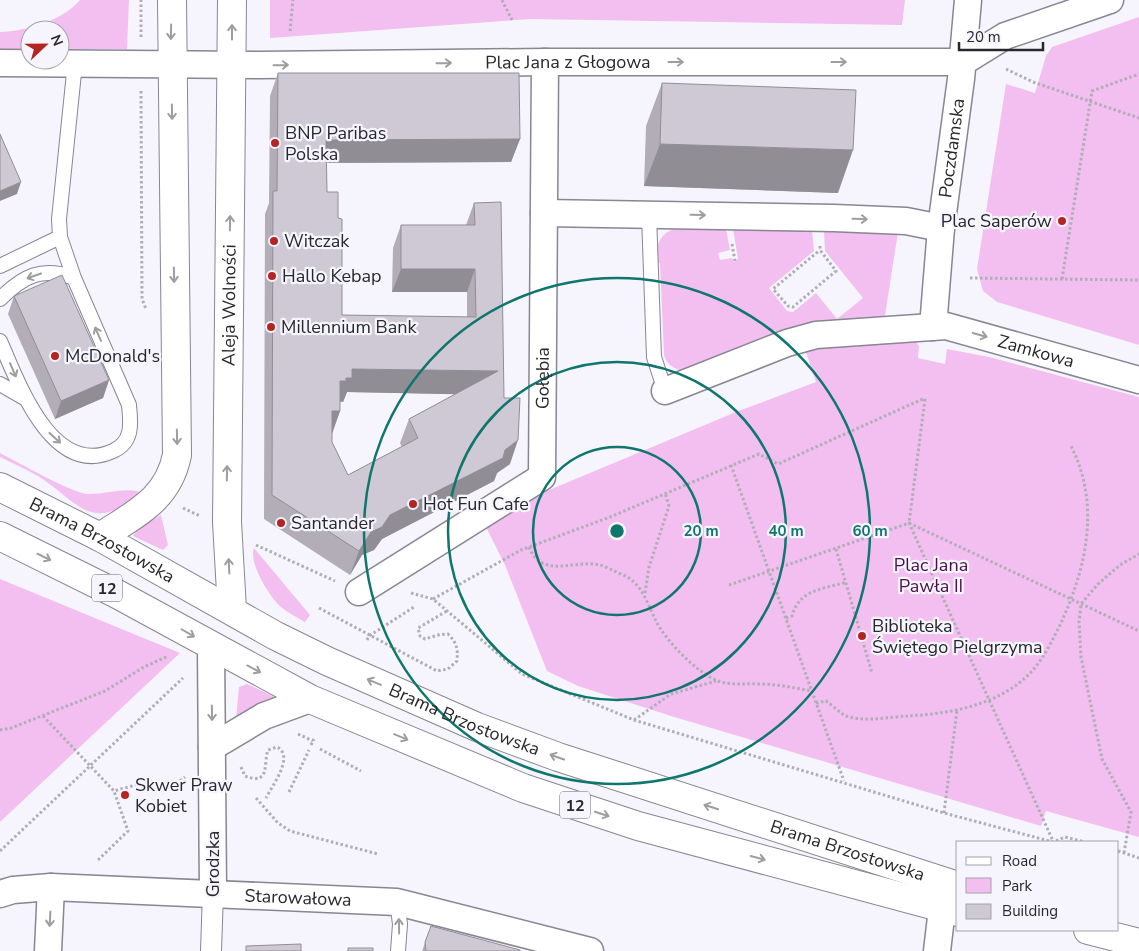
<svg xmlns="http://www.w3.org/2000/svg" width="1139" height="951" viewBox="0 0 1139 951" font-family="'Nunito Sans',sans-serif">
  <style>
    .green { fill: #f2bff0 }
    .lines { fill: none; stroke-linecap: round; stroke-linejoin: round }
    .service-casing { stroke: #878692; stroke-width: 16 }
    .pedestrian-casing { stroke: #878692; stroke-width: 22 }
    .minor-casing { stroke: #878692; stroke-width: 29 }
    .tertiary-casing { stroke: #878692; stroke-width: 30 }
    .primary-casing { stroke: #878692; stroke-width: 30 }
    .path { stroke: #afaeb5; stroke-width: 3; stroke-dasharray: 2.5 2.5; stroke-linecap: butt }
    .service { stroke: #fff; stroke-width: 14 }
    .pedestrian { stroke: #fff; stroke-width: 20 }
    .minor { stroke: #fff; stroke-width: 26 }
    .tertiary { stroke: #fff; stroke-width: 28 }
    .primary { stroke: #fff; stroke-width: 28 }
    .wall { fill: #b2adb7; fill-rule: evenodd }
    .shaded-wall { fill: #918d95 }
    .building { fill: #cfc9d5; stroke: #918d95; fill-rule: evenodd }
    .oneway { stroke: #9e9ea0 }
    .ring { fill: none; stroke: #0f766e; stroke-width: 2.5 }
    .poi-dot { fill: #b42422; stroke: #f6f5fd; stroke-width: 2 }
    .labels { text-anchor: middle; stroke-width: 4.5; stroke-linejoin: round; paint-order: stroke }
    .shield { fill: #f6f5fd; stroke: #66666b; stroke-width: 1 }
    .shield-label { font-size: 16px; font-weight: bold; fill: #28282c }
    .street-label { font-size: 18px; fill: #28282c; stroke: #f6f5fd }
    .poi-label { font-size: 18px; fill: #28282c; stroke: #f6f5fd; text-anchor: start }
    .park-label { font-size: 18px; fill: #490f49; stroke: #f6f5fd }
    .centre { fill: #0f766e; stroke: #f6f5fd; stroke-width: 2.5 }
    .ring-label { font-size: 15px; text-anchor: middle; font-weight: bold; fill: #0f766e; stroke: #f6f5fd; stroke-width: 4.5; stroke-linejoin: round; paint-order: stroke }
  </style>
  <rect width="100%" height="100%" fill="#f6f5fd"/>
  <path class="green" d="M 80,0 L 129,0 L 127,49 L 60,49 L 60,30 L 30,30 L 30,49 L 0,49 L 0,32 C 27,31 62,21 80,0 Z
    M 270,0 L 905,0 L 902,25 L 530,19 L 270,38 Z
    M 1139,17 L 1139,345 L 997,302 L 983,291 L 977,269 L 1006,84 L 1035,93 L 1046,56 L 1052,47 Z
    M 678,228 L 726,229 L 730,250 L 718,253 L 720,260 L 732,258 L 734,262 L 738,259 L 733,229 L 812,230 L 814,251 L 769,288 L 787,311 L 793,312 L 816,293 L 837,319 L 863,298 L 825,251 L 824,230 L 898,232 L 884,322 L 686,371 C 676,370 667,366 664,355 L 660,263 L 656,263 C 656,246 659,232 678,228 Z
    M 915,341 L 919,346 L 918,358 L 945,364 L 947,349 L 989,357 L 1139,397 L 1139,837 L 1046,811 L 1041,826 L 671,716 L 578,686 L 547,671 L 505,565 L 486,527 L 542,493 L 736,412 L 816,382 L 805,349 Z
    M 0,453 C 18,462 70,492 87,494 C 105,495 122,487 141,492 L 140,495 C 89,534 79,502 38,476 C 26,469 12,463 0,457 Z
    M 161,515 L 168,545 L 163,550 L 133,536 L 139,528 Z
    M 254,548 L 310,615 L 305,622 C 297,617 288,613 281,607 C 270,598 248,562 254,548 Z
    M 0,579 L 180,653 L 0,822 Z
    M 247,684 L 273,696 L 277,703 L 236,719 L 239,687 Z"/>
  <g class="lines">
    <g class="service-casing">
      <path id="service" d="M 649,215 L 654,357 L 665,391
        M 0,266 L 60,237 L 59,219 L 75,63
        M 0,299 C 23,276 42,266 74,278
        M 0,341 C 18,382 52,479 113,451 C 133,442 131,424 129,405 L 74,278 L 60,237
        M 0,384 L 26,399
        M 397,902 L 400,924 L 398,951"/>
    </g>
    <g class="pedestrian-casing">
      <path id="pedestrian" d="M 211,951 L 213,893"/>
    </g>
    <g class="minor-casing">
      <g id="minor">
        <path d="M 963,62 L 1005,36 L 1110,0"/>
        <path id="s1" d="M 0,63 L 260,65 L 545,62 L 963,62"/>
        <path d="M 544,213 L 834,218 L 906,221 L 941,228"/>
        <path id="s2" d="M 933,327 L 941,228 L 961,79 L 968,0"/>
        <path id="s3" d="M 665,391 L 787,343 L 816,335 L 946,326 L 1139,380"/>
        <path id="s4" d="M 359,592 L 542,477 L 545,62"/>
        <path d="M 211,647 L 213,893"/>
        <path d="M 212,747 L 264,716 L 310,699"/>
        <path id="s5" d="M 0,894 L 13,890 L 51,887 L 397,902 L 590,951"/>
        <path d="M 48,951 L 51,887"/>
        <path d="M 937,951 L 942,909"/>
      </g>
    </g>
    <g class="tertiary-casing">
      <g id="tertiary">
        <path d="M 100,537 C 135,514 168,500 177,455 L 172,0"/>
        <path id="s6" d="M 232,610 L 227,522 L 232,0"/>
      </g>
    </g>
    <g class="primary-casing">
      <g id="primary">
        <path id="s7" d="M 0,487 L 100,537 L 276,636 L 327,661 L 477,727 L 558,757 L 958,886"/>
        <path d="M 0,536 L 117,594 L 310,699 L 523,788 L 638,826 L 958,912"/>
        <path d="M 1088,930 L 1139,943"/>
      </g>
    </g>
    <path class="path" d="M 502,0 L 512,20
      M 290,31 L 293,0
      M 141,37 L 141,0
      M 1006,69 L 1033,82 L 1139,118
      M 141,91 L 142,299 L 146,309
      M 732,244 L 735,261
      M 820,246 L 820,250 L 836,271 L 793,307 L 788,306 L 773,289 L 820,250
      M 970,278 L 1139,280
      M 1062,279 L 1092,91 L 1139,74
      M 925,399 L 909,523 L 1139,631
      M 731,465 L 844,781
      M 183,508 L 200,516
      M 256,545 L 335,581
      M 529,547 C 542,580 575,559 600,565 C 607,567 614,571 621,574 C 642,582 647,603 656,621 C 666,641 697,673 718,681 C 732,686 745,683 759,684 C 777,684 795,688 812,691
      M 836,549 L 872,673
      M 729,585 L 909,523 L 1053,841
      M 411,593 L 433,599 L 522,674 L 634,720 L 944,813 L 1053,842 L 1065,837 L 1085,842
      M 645,593 L 649,567 L 669,506 L 665,493
      M 433,599 L 521,550 L 610,517 L 759,454 L 778,464 L 925,398
      M 319,608 L 437,671 L 448,669 L 457,661 C 458,649 457,643 448,634 L 438,635 L 425,639 L 420,636 L 418,628 L 447,611
      M 786,618 L 792,616 C 799,589 824,589 847,582
      M 367,640 L 369,636 L 414,607
      M 816,703 L 826,701 C 832,705 838,711 844,715 C 862,723 889,717 908,716 C 945,714 988,707 1019,683 C 1039,668 1049,647 1060,625 C 1087,567 1101,503 1070,444
      M 43,716 L 114,791 L 150,781 L 169,789 L 185,777
      M 634,720 L 671,694 L 716,681
      M 0,730 L 11,728 L 105,691 L 144,667 L 168,656
      M 298,734 L 313,741
      M 311,745 L 314,739
      M 320,749 L 361,771
      M 241,767 L 245,776 C 271,786 263,763 268,750 L 277,747 C 295,756 272,786 266,798
      M 289,792 L 309,750
      M 256,798 L 278,823 L 290,831 L 378,854
      M 944,813 L 957,710
      M 0,851 L 183,678
      M 1118,851 L 1139,858
      M 1124,853 L 1131,812 L 1102,759 L 1081,657 L 1079,622 L 1081,604 L 1098,584 L 1120,565 L 1139,554
      M 98,860 L 128,831 L 114,791"/>
    <use href="#service" class="service"/>
    <use href="#pedestrian" class="pedestrian"/>
    <use href="#minor" class="minor"/>
    <use href="#tertiary" class="tertiary"/>
    <use href="#primary" class="primary"/>
  </g>
  <path class="wall" d="M 278,73 L 520,139 L 511,162 L 326,163 L 327,192 L 338,218 L 342,315 L 467,317 L 467,292 L 392,292 L 393,248 L 401,225 L 466,225 L 474,203 L 504,398 L 510,464 L 497,473 L 494,481 L 382,539 L 374,550 L 362,555 L 350,575 L 264,519 L 265,214 L 269,203 L 270,96 ZM 347,392 L 456,394 L 409,419 L 400,443 L 402,447 L 348,475 L 332,442 L 332,433 L 340,411 L 340,401 L 343,402 Z
    M 662,83 L 838,193 L 644,186 L 646,126 Z
    M 14,296 L 109,380 L 103,398 L 55,419 L 8,314 Z
    M 431,926 L 520,951 L 422,951 Z"/>
  <path class="shaded-wall" d="M 520,139 L 511,162 L 317,163 L 326,140 Z
    M 660,144 L 853,150 L 838,193 L 644,186 Z
    M 21,182 L 17,194 L 0,201 L 0,191 Z
    M 401,269 L 475,269 L 467,292 L 392,292 Z
    M 352,369 L 498,371 L 490,395 L 347,392 L 343,402 L 338,401 L 340,381 L 346,378 Z
    M 109,380 L 103,398 L 55,419 L 61,401 Z
    M 332,411 L 340,411 L 332,434 Z
    M 518,440 L 510,464 L 497,473 L 494,481 L 382,539 L 374,550 L 362,555 L 350,575 L 359,551 L 371,532 L 390,515 L 505,450 Z"/>
  <path class="building" d="M 278,73 L 519,73 L 520,139 L 326,140 L 327,192 L 338,192 L 338,218 L 342,219 L 342,315 L 476,317 L 475,269 L 401,269 L 401,225 L 475,225 L 474,203 L 501,202 L 504,398 L 520,398 L 518,440 L 505,450 L 503,458 L 390,515 L 382,527 L 371,532 L 359,551 L 272,495 L 273,191 L 277,191 ZM 352,369 L 498,371 L 409,419 L 418,438 L 348,475 L 332,442 L 332,411 L 340,411 L 340,381 L 346,381 L 346,378 L 352,378 Z
    M 662,83 L 856,90 L 853,150 L 660,144 Z
    M 0,134 L 21,182 L 0,191 Z
    M 62,275 L 109,380 L 61,401 L 14,296 Z
    M 431,926 L 520,950 L 520,951 L 426,951 L 425,942 Z
    M 301,944 L 301,951 L 246,951 L 246,946 Z
    M 348,948 L 373,948 L 373,951 L 348,951 Z"/>
  <defs><path id="oneway-shaft" d="M-6 0H5M1.5-3L5.5 0L1.5 3" fill="none" stroke-width="1.6" stroke-linecap="round" stroke-linejoin="round" transform="scale(1.25)"/></defs>
  <g class="oneway">
    <use href="#oneway-shaft" transform="translate(171 32) rotate(91)"/>
    <use href="#oneway-shaft" transform="translate(232 32) rotate(-90)"/>
    <use href="#oneway-shaft" transform="translate(676 62)"/>
    <use href="#oneway-shaft" transform="translate(839 62)"/>
    <use href="#oneway-shaft" transform="translate(444 63) rotate(-1)"/>
    <use href="#oneway-shaft" transform="translate(281 65) rotate(-1)"/>
    <use href="#oneway-shaft" transform="translate(172 112) rotate(89)"/>
    <use href="#oneway-shaft" transform="translate(698 215) rotate(1)"/>
    <use href="#oneway-shaft" transform="translate(860 219) rotate(2)"/>
    <use href="#oneway-shaft" transform="translate(230 223) rotate(-89)"/>
    <use href="#oneway-shaft" transform="translate(174 275) rotate(89)"/>
    <use href="#oneway-shaft" transform="translate(34 276) rotate(161)"/>
    <use href="#oneway-shaft" transform="translate(98 334) rotate(-114)"/>
    <use href="#oneway-shaft" transform="translate(980 335) rotate(16)"/>
    <use href="#oneway-shaft" transform="translate(13 370) rotate(66)"/>
    <use href="#oneway-shaft" transform="translate(177 437) rotate(89)"/>
    <use href="#oneway-shaft" transform="translate(55 438) rotate(42)"/>
    <use href="#oneway-shaft" transform="translate(227 473) rotate(-89)"/>
    <use href="#oneway-shaft" transform="translate(44 557) rotate(26)"/>
    <use href="#oneway-shaft" transform="translate(229 566) rotate(-93)"/>
    <use href="#oneway-shaft" transform="translate(188 633) rotate(30)"/>
    <use href="#oneway-shaft" transform="translate(254 669) rotate(28)"/>
    <use href="#oneway-shaft" transform="translate(374 682) rotate(-157)"/>
    <use href="#oneway-shaft" transform="translate(212 713) rotate(89)"/>
    <use href="#oneway-shaft" transform="translate(401 737) rotate(23)"/>
    <use href="#oneway-shaft" transform="translate(557 757) rotate(-161)"/>
    <use href="#oneway-shaft" transform="translate(711 807) rotate(-162)"/>
    <use href="#oneway-shaft" transform="translate(602 814) rotate(18)"/>
    <use href="#oneway-shaft" transform="translate(758 858) rotate(15)"/>
    <use href="#oneway-shaft" transform="translate(50 919) rotate(93)"/>
    <use href="#oneway-shaft" transform="translate(399 926) rotate(-91)"/>
  </g>
  <g class="ring">
    <circle cx="617" cy="531" r="84"/>
    <circle cx="617" cy="531" r="169"/>
    <circle cx="617" cy="531" r="253"/>
  </g>
  <g class="poi-dot">
    <circle cx="275" cy="143" r="5"/>
    <circle cx="1062" cy="221" r="5"/>
    <circle cx="274" cy="241" r="5"/>
    <circle cx="272" cy="276" r="5"/>
    <circle cx="271" cy="327" r="5"/>
    <circle cx="55" cy="356" r="5"/>
    <circle cx="413" cy="504" r="5"/>
    <circle cx="281" cy="523" r="5"/>
    <circle cx="862" cy="636" r="5"/>
    <circle cx="125" cy="795" r="5"/>
  </g>
  <g class="labels">
    <g class="shield">
      <rect x="92" y="574.5" width="30" height="27" rx="4"/>
      <rect x="560" y="791.5" width="30" height="27" rx="4"/>
    </g>
    <g class="shield-label">
      <text x="107" y="594">12</text>
      <text x="575" y="811">12</text>
    </g>
    <g class="street-label">
      <text dy="6" stroke="none"><textPath href="#s1" startOffset="568">Plac Jana z Głogowa</textPath></text>
      <text dy="6" stroke="none"><textPath href="#s2" startOffset="180">Poczdamska</textPath></text>
      <text dy="6" stroke="none"><textPath href="#s6" startOffset="305">Aleja Wolności</textPath></text>
      <text dy="6" stroke="none"><textPath href="#s3" startOffset="385">Zamkowa</textPath></text>
      <text dy="6" stroke="none"><textPath href="#s4" startOffset="315">Gołębia</textPath></text>
      <text dy="6" stroke="none"><textPath href="#s7" startOffset="115">Brama Brzostowska</textPath></text>
      <text dy="6" stroke="none"><textPath href="#s7" startOffset="520">Brama Brzostowska</textPath></text>
      <text dy="6" stroke="none"><textPath href="#s7" startOffset="925">Brama Brzostowska</textPath></text>
      <text transform="translate(213 864) rotate(-90)" y="6">Grodzka</text>
      <text dy="6" stroke="none"><textPath href="#s5" startOffset="299">Starowałowa</textPath></text>
    </g>
    <g class="poi-label">
      <text x="285" y="139">BNP Paribas<tspan x="285" dy="21">Polska</tspan></text>
      <text x="1052" y="227" text-anchor="end">Plac Saperów</text>
      <text x="284" y="247">Witczak</text>
      <text x="282" y="282">Hallo Kebap</text>
      <text x="281" y="333">Millennium Bank</text>
      <text x="65" y="362">McDonald's</text>
      <text x="423" y="510">Hot Fun Cafe</text>
      <text x="291" y="529">Santander</text>
      <text x="872" y="632">Biblioteka<tspan x="872" dy="21">Świętego Pielgrzyma</tspan></text>
      <text x="135" y="791">Skwer Praw<tspan x="135" dy="21">Kobiet</tspan></text>
    </g>
    <g class="park-label">
      <text x="931" y="571">Plac Jana<tspan x="931" dy="21">Pawła II</tspan></text>
    </g>
  </g>
  <circle cx="617" cy="531" r="8" class="centre"/>
  <g class="ring-label">
    <text x="701" y="536">20 m</text>
    <text x="786" y="536">40 m</text>
    <text x="870" y="536">60 m</text>
  </g>
  <rect x="956" y="841" width="162" height="90" fill="#f6f5fd" stroke="#a4a3a9"/>
  <rect x="966" y="857" width="25" height="8" fill="#ffffff" stroke="#a4a3a9"/>
  <text x="1002" y="866" font-size="15" fill="#28282c">Road</text>
  <rect x="966" y="878" width="25" height="15" fill="#f2bff0" stroke="#a4a3a9"/>
  <text x="1002" y="891" font-size="15" fill="#28282c">Park</text>
  <rect x="966" y="904" width="25" height="15" fill="#cfc9d5" stroke="#a4a3a9"/>
  <text x="1002" y="916" font-size="15" fill="#28282c">Building</text>
  <g transform="translate(45 45) rotate(68)"><circle r="24" fill="#f6f5fd" stroke="#a4a3a9"/>
  <path d="M0-4L9 19L0 12L-9 19Z" fill="#b42422"/>
  <text y="-8" font-size="14" font-weight="bold" text-anchor="middle" fill="#28282c">N</text>
  </g>
  <path d="M959 42v8h84v-8" fill="none" stroke="#28282c" stroke-width="2.5"/>
  <text x="966" y="42" font-size="15" fill="#28282c" stroke="#f6f5fd" stroke-width="4" paint-order="stroke">20 m</text>
</svg>
